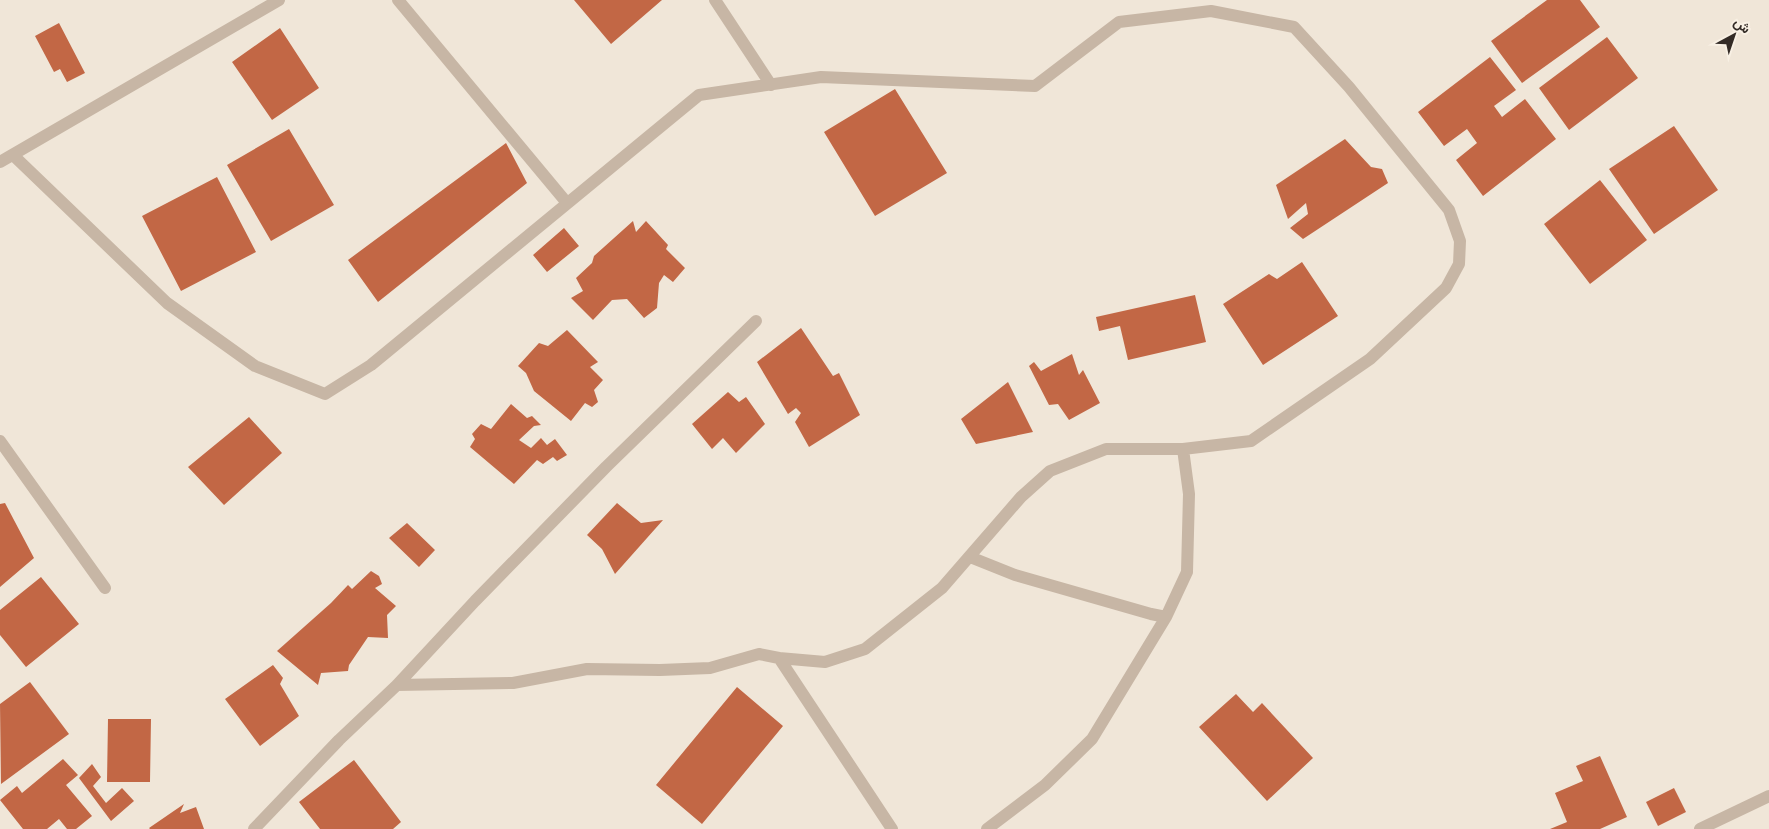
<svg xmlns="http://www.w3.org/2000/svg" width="1769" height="829" viewBox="0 0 1769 829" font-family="Lato,Vazirmatn,sans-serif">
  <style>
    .building { fill: #c26745 }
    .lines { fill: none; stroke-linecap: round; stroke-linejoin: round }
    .minor { stroke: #c7b6a5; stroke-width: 12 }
  </style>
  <rect width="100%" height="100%" fill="#f0e6d8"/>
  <path class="building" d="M 574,0 L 662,0 L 611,44 Z
    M 1547,0 L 1580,0 L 1600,27 L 1522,83 L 1491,41 Z
    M 59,23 L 85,73 L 67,82 L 60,69 L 54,72 L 35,36 Z
    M 280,28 L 319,88 L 272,120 L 232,62 Z
    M 1607,37 L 1638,78 L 1569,130 L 1539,88 Z
    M 1490,57 L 1516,90 L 1494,106 L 1502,117 L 1525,99 L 1556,139 L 1483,196 L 1456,160 L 1477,143 L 1467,129 L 1444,146 L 1418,112 Z
    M 895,89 L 947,173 L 875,216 L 824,132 Z
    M 1674,126 L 1718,190 L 1654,234 L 1609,169 Z
    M 289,129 L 334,205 L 271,241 L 227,165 Z
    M 1345,139 L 1371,167 L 1382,169 L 1388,183 L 1303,239 L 1290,228 L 1308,214 L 1306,203 L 1288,219 L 1276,185 Z
    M 506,143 L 527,183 L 378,302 L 348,260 Z
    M 217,177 L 256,252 L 181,291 L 142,216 Z
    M 1600,180 L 1647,240 L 1590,284 L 1544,224 Z
    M 633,221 L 636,232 L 646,221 L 668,245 L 666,249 L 685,268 L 673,282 L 664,275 L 659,283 L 657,308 L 644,318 L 627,299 L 612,300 L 593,320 L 571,298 L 583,291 L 576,278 L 592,263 L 594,256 Z
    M 564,228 L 579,246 L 547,272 L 533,255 Z
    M 1302,262 L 1338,316 L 1263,365 L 1223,304 L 1269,274 L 1277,279 Z
    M 1195,295 L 1206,342 L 1128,360 L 1120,326 L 1099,331 L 1096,317 Z
    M 801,328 L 833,376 L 839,373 L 860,415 L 809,447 L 795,422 L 801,413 L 796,408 L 788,414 L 757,362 Z
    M 567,330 L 598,362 L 590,367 L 603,380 L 594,390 L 598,402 L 592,407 L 585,403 L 571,421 L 534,391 L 526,373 L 518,366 L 539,343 L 548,346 Z
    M 1072,354 L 1079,375 L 1083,370 L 1100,403 L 1069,420 L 1058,404 L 1049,405 L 1029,366 L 1034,362 L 1041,371 Z
    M 1008,382 L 1033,432 L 976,444 L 961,419 Z
    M 728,392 L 739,402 L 746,397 L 765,424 L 736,453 L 723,438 L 712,449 L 692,424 Z
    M 511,404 L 527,418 L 532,416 L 541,425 L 534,426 L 519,440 L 531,448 L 541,438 L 547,445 L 555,439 L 567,455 L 557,461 L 553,457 L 543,464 L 537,460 L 514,484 L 470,447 L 475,439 L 472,434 L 481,424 L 491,429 Z
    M 249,417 L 282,453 L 224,505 L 188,467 Z
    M 5,503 L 34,558 L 0,587 L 0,504 Z
    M 617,503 L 641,523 L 663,520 L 615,574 L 602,549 L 587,535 Z
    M 407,523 L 435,550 L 419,567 L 389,538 Z
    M 371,571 L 379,576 L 382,584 L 375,588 L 396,606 L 387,615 L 388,638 L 368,637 L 349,665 L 348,671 L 321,673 L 318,685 L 277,651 L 331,603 L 348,585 L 352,589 Z
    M 41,577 L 79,624 L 26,667 L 0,635 L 0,610 Z
    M 273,665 L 283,678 L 280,684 L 299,716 L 260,746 L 225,699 Z
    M 30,682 L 69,734 L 1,784 L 0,704 Z
    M 737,687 L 783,726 L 702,824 L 656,785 Z
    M 1236,694 L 1253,712 L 1262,703 L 1313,758 L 1267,801 L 1199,727 Z
    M 108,719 L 151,719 L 150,782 L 107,782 Z
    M 1600,756 L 1627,817 L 1600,829 L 1550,829 L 1567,822 L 1555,793 L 1583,781 L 1576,766 Z
    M 63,759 L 78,775 L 66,785 L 92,816 L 76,829 L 67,829 L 59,819 L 47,829 L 23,829 L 0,800 L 17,786 L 22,793 Z
    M 354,760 L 401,822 L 393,829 L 320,829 L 299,802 Z
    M 92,764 L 101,777 L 93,786 L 106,803 L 122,788 L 134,801 L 111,821 L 79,778 Z
    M 1674,788 L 1686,812 L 1658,826 L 1646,802 Z
    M 184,804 L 180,813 L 196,807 L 204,829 L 150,829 L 149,828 Z"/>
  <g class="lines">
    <path class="minor" d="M 398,0 L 567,203
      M 715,0 L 771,85
      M 14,156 L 167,303 L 255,366 L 325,394 L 371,365 L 699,95 L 821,77 L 1035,86 L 1119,22 L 1211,11 L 1294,27 L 1349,87 L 1449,210 L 1460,241 L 1459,264 L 1446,288 L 1370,359 L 1251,441 L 1183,449 L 1106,449 L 1050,471 L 1021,497 L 942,588 L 865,649 L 825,662 L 779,658 L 759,654 L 710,668 L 660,670 L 587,669 L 513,683 L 397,685
      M 0,162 L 279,0
      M 0,441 L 105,588
      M 970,557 L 1015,575 L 1151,614 L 1166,617
      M 779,658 L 892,829
      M 254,829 L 339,740 L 397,685 L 475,601 L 606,467 L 756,321
      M 987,829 L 1045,785 L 1092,739 L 1166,617 L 1187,572 L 1189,494 L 1183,449
      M 1700,829 L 1769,796"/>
  </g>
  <g transform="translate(1734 35) rotate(40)" stroke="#f8f0e4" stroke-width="4" paint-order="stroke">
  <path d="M0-4L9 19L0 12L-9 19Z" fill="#332b26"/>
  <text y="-8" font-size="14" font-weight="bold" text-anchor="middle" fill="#332b26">ش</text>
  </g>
</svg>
